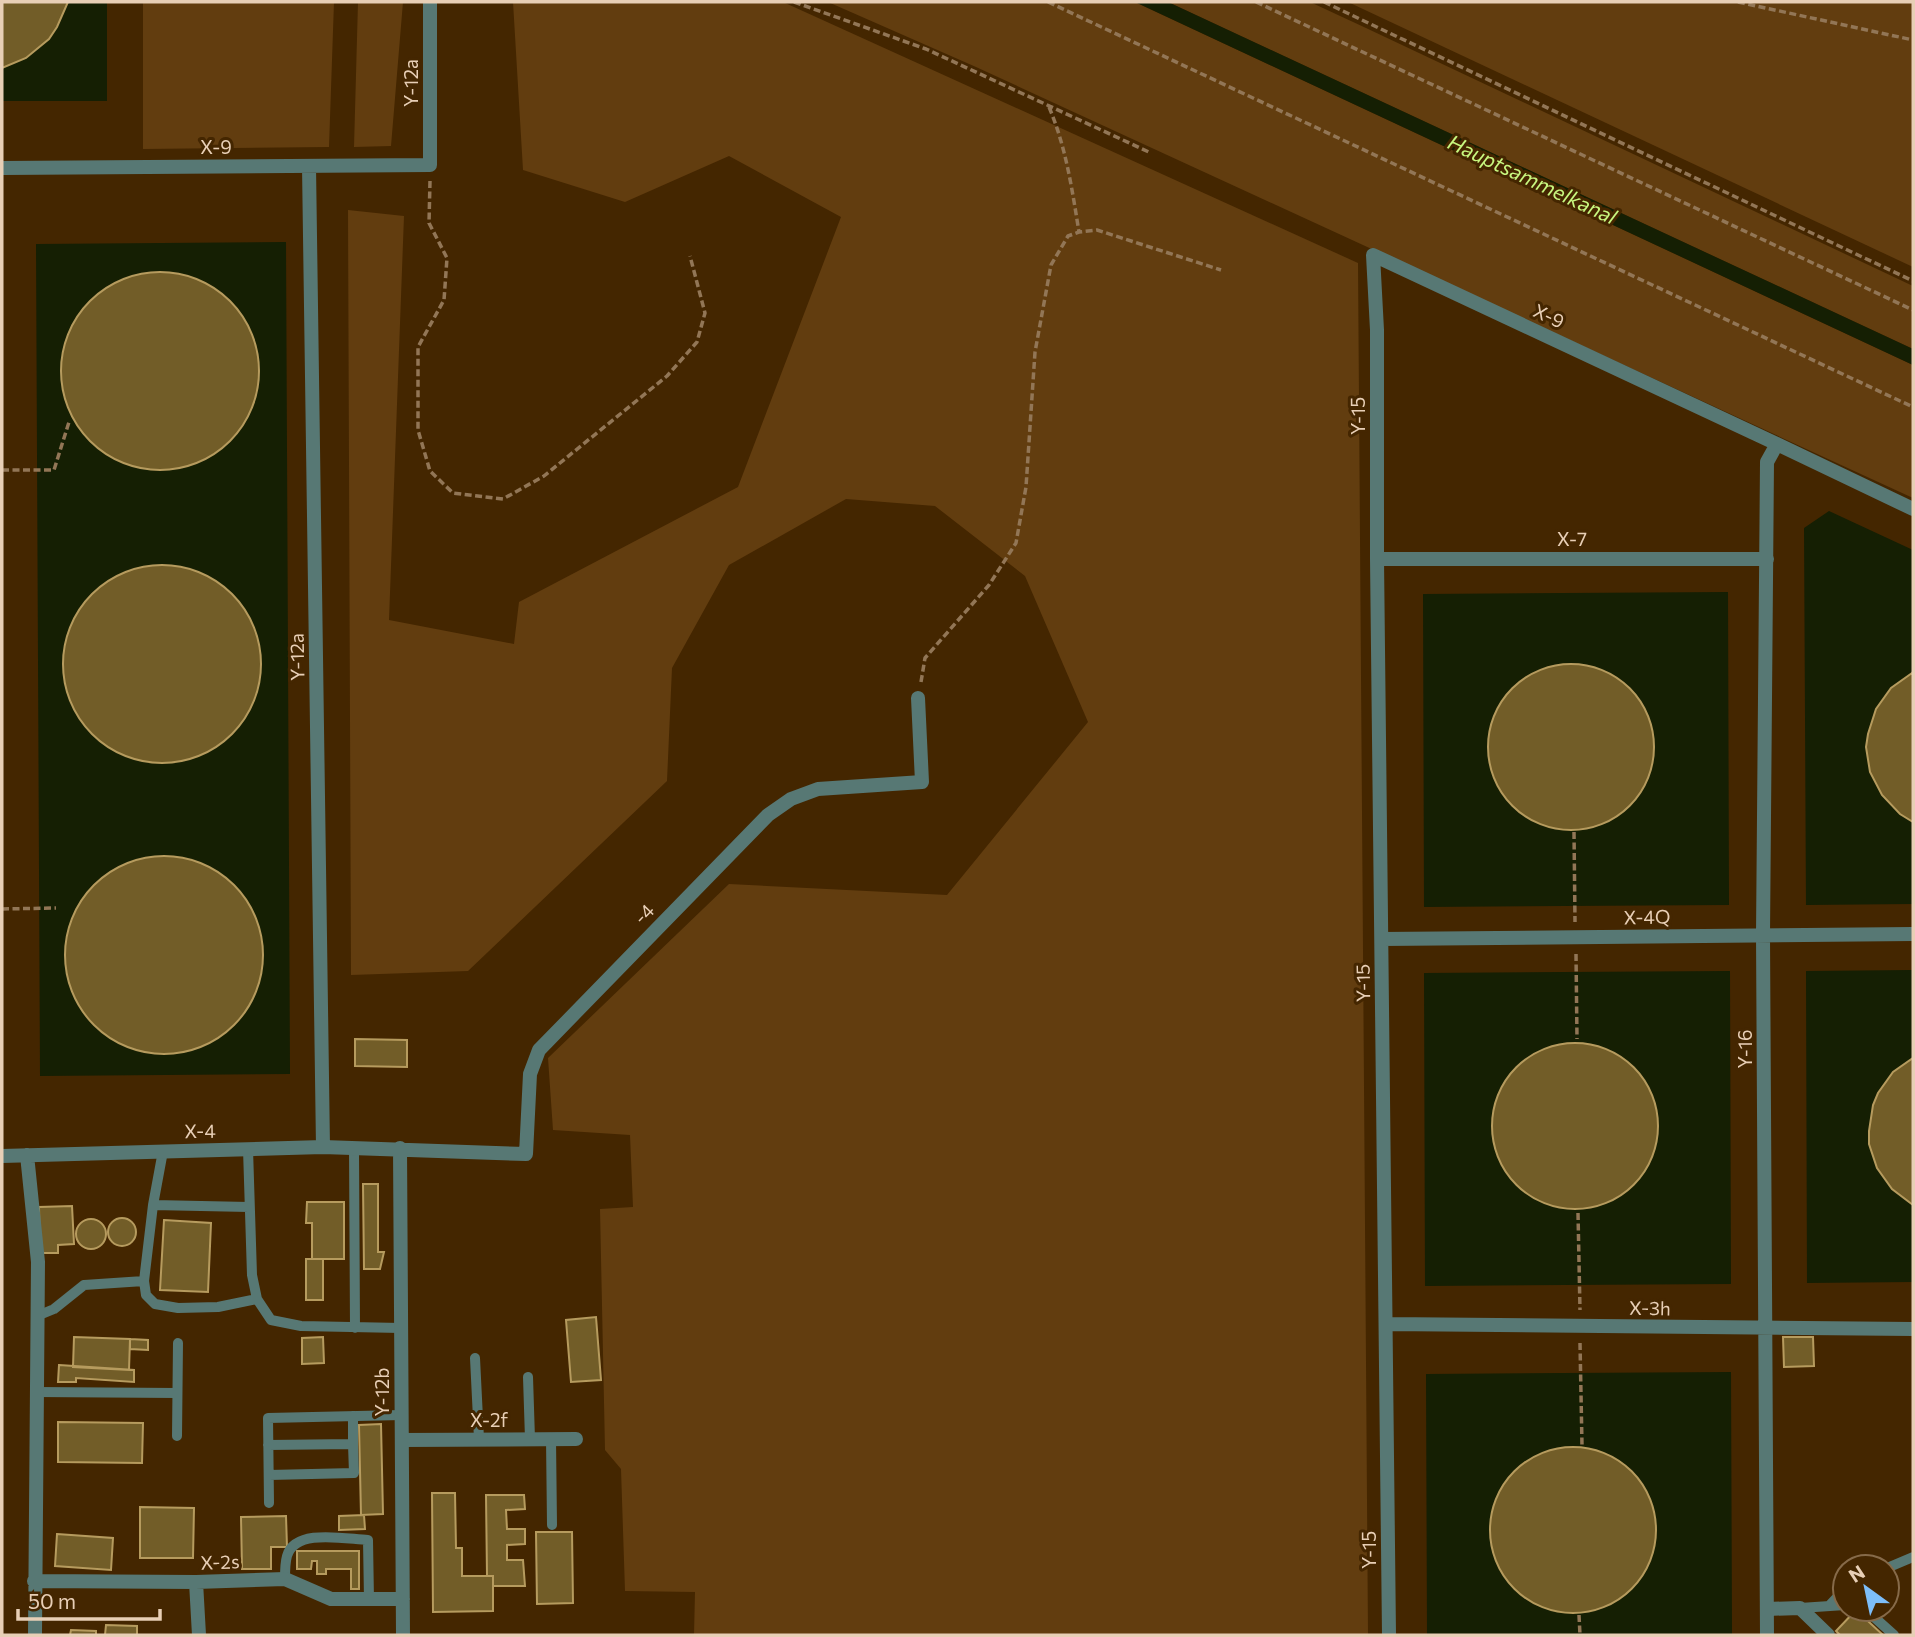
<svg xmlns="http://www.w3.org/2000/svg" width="1915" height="1637" viewBox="0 0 1915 1637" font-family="Commissioner,sans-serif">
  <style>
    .green { fill: #623d0f }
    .water { fill: #151f03 }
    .building { fill: #725d28; stroke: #b69b5e; stroke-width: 2 }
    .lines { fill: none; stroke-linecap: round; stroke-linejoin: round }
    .path { stroke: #927656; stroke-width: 3.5; stroke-dasharray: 7 3.5; stroke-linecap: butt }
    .service { stroke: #577874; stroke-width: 10 }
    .minor { stroke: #577874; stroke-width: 14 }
    .labels { text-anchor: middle; stroke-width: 6; stroke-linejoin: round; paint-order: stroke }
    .street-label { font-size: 19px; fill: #e8cfb6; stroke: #442600 }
    .water-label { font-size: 21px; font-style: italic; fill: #c8f77f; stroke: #442600 }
  </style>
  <rect width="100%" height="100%" fill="#442600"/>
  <path class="green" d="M 143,2 L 334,2 L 329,147 L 143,149 Z
    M 358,2 L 403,2 L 391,146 L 354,147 Z
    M 513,2 L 783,2 L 1358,263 L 1368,1635 L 694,1635 L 695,1592 L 625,1591 L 621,1469 L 605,1450 L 600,1209 L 633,1207 L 630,1135 L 553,1130 L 548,1058 L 729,884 L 947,895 L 1088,722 L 1025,576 L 935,506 L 846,499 L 729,565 L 672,668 L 667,781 L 468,971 L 351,975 L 348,210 L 404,216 L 389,620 L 514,644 L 519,602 L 738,487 L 841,217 L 729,156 L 625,202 L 523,170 Z
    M 828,2 L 1135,2 L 1913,365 L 1913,498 L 976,67 Z
    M 1168,2 L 1310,2 L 1366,28 L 1913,286 L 1913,349 Z
    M 1348,2 L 1913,2 L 1913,267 Z"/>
  <path class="water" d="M 2,2 L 107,2 L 107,101 L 2,101 Z
    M 1135,2 L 1168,2 L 1840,315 L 1913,349 L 1913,365 Z
    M 286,242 L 290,1074 L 40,1076 L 36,244 Z
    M 1829,511 L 1913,550 L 1913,904 L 1806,905 L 1804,528 Z
    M 1728,592 L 1729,905 L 1424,907 L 1423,594 Z
    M 1913,970 L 1913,1282 L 1807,1283 L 1806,971 Z
    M 1730,971 L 1731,1284 L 1425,1286 L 1424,973 Z
    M 1731,1372 L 1732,1635 L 1427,1635 L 1426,1374 Z"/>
  <path class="building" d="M 2,2 L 68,2 L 57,27 L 49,39 L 26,58 L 2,68 Z
    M61 371a99 99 0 1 1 198 0a99 99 0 1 1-198 0Z
    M63 664a99 99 0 1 1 198 0a99 99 0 1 1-198 0Z
    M1488 747a83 83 0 1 1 166 0a83 83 0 1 1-166 0Z
    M 1912,673 L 1913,672 L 1913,822 L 1900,814 L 1882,795 L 1870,772 L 1866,747 L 1868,734 L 1876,709 L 1891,688 Z
    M65 955a99 99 0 1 1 198 0a99 99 0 1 1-198 0Z
    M 355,1039 L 407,1040 L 407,1067 L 355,1066 Z
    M1492 1126a83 83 0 1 1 166 0a83 83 0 1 1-166 0Z
    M 1913,1058 L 1913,1205 L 1892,1189 L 1877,1168 L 1869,1144 L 1869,1131 L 1873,1105 L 1878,1093 L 1893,1072 Z
    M 363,1184 L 378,1184 L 378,1252 L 384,1252 L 380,1269 L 364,1269 Z
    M 307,1202 L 344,1202 L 344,1259 L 312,1259 L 312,1223 L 306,1223 Z
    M 72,1206 L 74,1244 L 58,1245 L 58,1253 L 40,1253 L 39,1207 Z
    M108 1232a14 14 0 1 1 28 0a14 14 0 1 1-28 0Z
    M76 1234a15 15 0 1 1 30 0a15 15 0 1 1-30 0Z
    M 164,1220 L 211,1223 L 208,1292 L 160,1290 Z
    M 306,1259 L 323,1259 L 323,1300 L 306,1300 Z
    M 596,1317 L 601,1380 L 571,1382 L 566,1320 Z
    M 74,1337 L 130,1339 L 129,1370 L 73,1367 Z
    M 323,1337 L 324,1363 L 302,1364 L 302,1338 Z
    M 1783,1337 L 1813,1337 L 1814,1366 L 1784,1367 Z
    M 130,1339 L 148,1340 L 148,1350 L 130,1349 Z
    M 59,1365 L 134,1370 L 134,1382 L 76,1378 L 76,1382 L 58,1382 Z
    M 58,1422 L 143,1423 L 142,1463 L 58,1462 Z
    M 381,1424 L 383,1514 L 361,1515 L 359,1425 Z
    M1490 1530a83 83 0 1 1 166 0a83 83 0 1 1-166 0Z
    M 432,1493 L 455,1493 L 456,1548 L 462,1548 L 462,1576 L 493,1576 L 493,1611 L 433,1612 Z
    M 486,1495 L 524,1495 L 525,1509 L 506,1510 L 507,1529 L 525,1529 L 525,1544 L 507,1545 L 507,1560 L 523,1560 L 525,1586 L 493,1586 L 493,1576 L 487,1576 Z
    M 140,1507 L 194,1508 L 193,1558 L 140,1558 Z
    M 364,1515 L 365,1529 L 339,1530 L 339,1516 Z
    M 286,1516 L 287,1547 L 271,1547 L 271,1569 L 242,1569 L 241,1517 Z
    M 536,1532 L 572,1532 L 573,1603 L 537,1604 Z
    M 57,1534 L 113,1538 L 111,1570 L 55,1566 Z
    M 297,1551 L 359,1551 L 359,1589 L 351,1589 L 351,1569 L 326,1569 L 326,1574 L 317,1574 L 317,1561 L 312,1561 L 311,1569 L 297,1569 Z
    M 1856,1610 L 1883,1635 L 1840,1635 L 1836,1631 Z
    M 106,1625 L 137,1626 L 137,1635 L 105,1635 Z
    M 71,1630 L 96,1631 L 96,1635 L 70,1635 Z"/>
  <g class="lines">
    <path class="path" d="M 794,2 L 926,49 L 1151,153
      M 1048,2 L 1913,407
      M 1256,2 L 1913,310
      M 1324,2 L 1913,281
      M 1738,2 L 1913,40
      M 1049,107 C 1066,147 1072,189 1079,232
      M 430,181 L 429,223 L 447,258 L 444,300 L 418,347 L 418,430 L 430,471 L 453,493 L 503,499 L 544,476 L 667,376 L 697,342 L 705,313 L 690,256
      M 2,470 L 54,470 L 69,422
      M 921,682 L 925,658 L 989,585 L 1016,543 L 1026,487 L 1035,352 L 1051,265 L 1068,236 L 1079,232 L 1097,230 L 1221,270
      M 1574,832 L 1575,922
      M 2,909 L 56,908
      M 1576,954 L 1577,1039
      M 1578,1213 L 1580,1310
      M 1580,1343 L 1582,1445
      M 1579,1615 L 1580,1635"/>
    <path class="service" d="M 354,1148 L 355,1328
      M 248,1149 L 252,1275 L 257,1299 L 271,1320 L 301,1326 L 401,1328
      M 163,1151 L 153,1205 L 144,1281 L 146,1295 L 155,1304 L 178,1308 L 218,1307 L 257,1299
      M 153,1205 L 249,1207
      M 37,1316 L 54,1309 L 84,1285 L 144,1281
      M 475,1358 L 479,1439
      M 528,1377 L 530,1439
      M 36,1392 L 177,1393
      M 353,1416 L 353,1444
      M 177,1436 L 178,1343
      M 551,1439 L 552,1525
      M 268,1445 L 353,1444 L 354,1473 L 269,1475
      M 269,1503 L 268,1418 L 402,1415
      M 1887,1568 L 1913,1557
      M 285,1579 C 285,1572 285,1563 287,1556 C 295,1528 345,1539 368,1540 L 369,1600
      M 1829,1606 L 1845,1589
      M 1800,1608 L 1845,1605
      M 1865,1609 L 1894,1635"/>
    <path class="minor" d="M 309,166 L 323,1147
      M 2,168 L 430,165 L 430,2
      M 1377,559 L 1767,559
      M 1382,939 L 1913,934
      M 400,1148 L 403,1635
      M 27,1155 L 38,1262 L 35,1635
      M 2,1156 L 323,1147 L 526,1154 L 530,1074 L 539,1050 L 768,815 L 791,799 L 818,789 L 922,782 L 918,698
      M 1387,1324 L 1913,1329
      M 402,1440 L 576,1439
      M 34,1581 L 196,1582 L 285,1579 L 331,1599 L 403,1599
      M 196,1582 L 199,1635
      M 1767,1609 L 1800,1608 L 1828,1635
      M 1389,1635 L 1377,559 L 1377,330 L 1373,255 L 1777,444
      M 1767,1635 L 1763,935 L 1767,462 L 1777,444 L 1913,509"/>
  </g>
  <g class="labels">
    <g class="street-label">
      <text transform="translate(411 83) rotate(-90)" y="7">Y-12a</text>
      <text x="216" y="154">X-9</text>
      <text transform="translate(1549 316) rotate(25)" y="7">X-9</text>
      <text transform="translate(1358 416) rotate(-90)" y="7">Y-15</text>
      <text x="1572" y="546">X-7</text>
      <text transform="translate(297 657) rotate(-91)" y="7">Y-12a</text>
      <text transform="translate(644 914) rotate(-46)" y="7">-4</text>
      <text transform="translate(1647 917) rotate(-1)" y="7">X-4Q</text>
      <text transform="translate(1363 983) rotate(-91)" y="7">Y-15</text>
      <text transform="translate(1745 1049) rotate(-90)" y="7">Y-16</text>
      <text transform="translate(200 1131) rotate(-1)" y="7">X-4</text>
      <text transform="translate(1650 1308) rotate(1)" y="7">X-3h</text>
      <text transform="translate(382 1392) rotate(-90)" y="7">Y-12b</text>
      <text x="489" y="1427">X-2f</text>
      <text transform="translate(1369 1550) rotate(-90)" y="7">Y-15</text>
      <text transform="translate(220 1562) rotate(-2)" y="7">X-2s</text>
    </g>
    <g class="water-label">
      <text transform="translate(1532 180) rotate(25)" y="7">Hauptsammelkanal</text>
    </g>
  </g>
  <rect width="1915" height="1637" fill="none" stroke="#e8cfb6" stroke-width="7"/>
  <g transform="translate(1866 1588) rotate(327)"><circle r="33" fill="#442600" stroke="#866a49" stroke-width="2"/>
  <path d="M0-5L12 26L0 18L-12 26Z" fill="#7dbef9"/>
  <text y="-10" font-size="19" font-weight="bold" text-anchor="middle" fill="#e8cfb6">N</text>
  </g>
  <path d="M18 1609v10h142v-10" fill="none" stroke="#e8cfb6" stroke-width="3.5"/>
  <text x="28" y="1609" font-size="21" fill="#e8cfb6" stroke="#442600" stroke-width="5" paint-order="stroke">50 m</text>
</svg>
